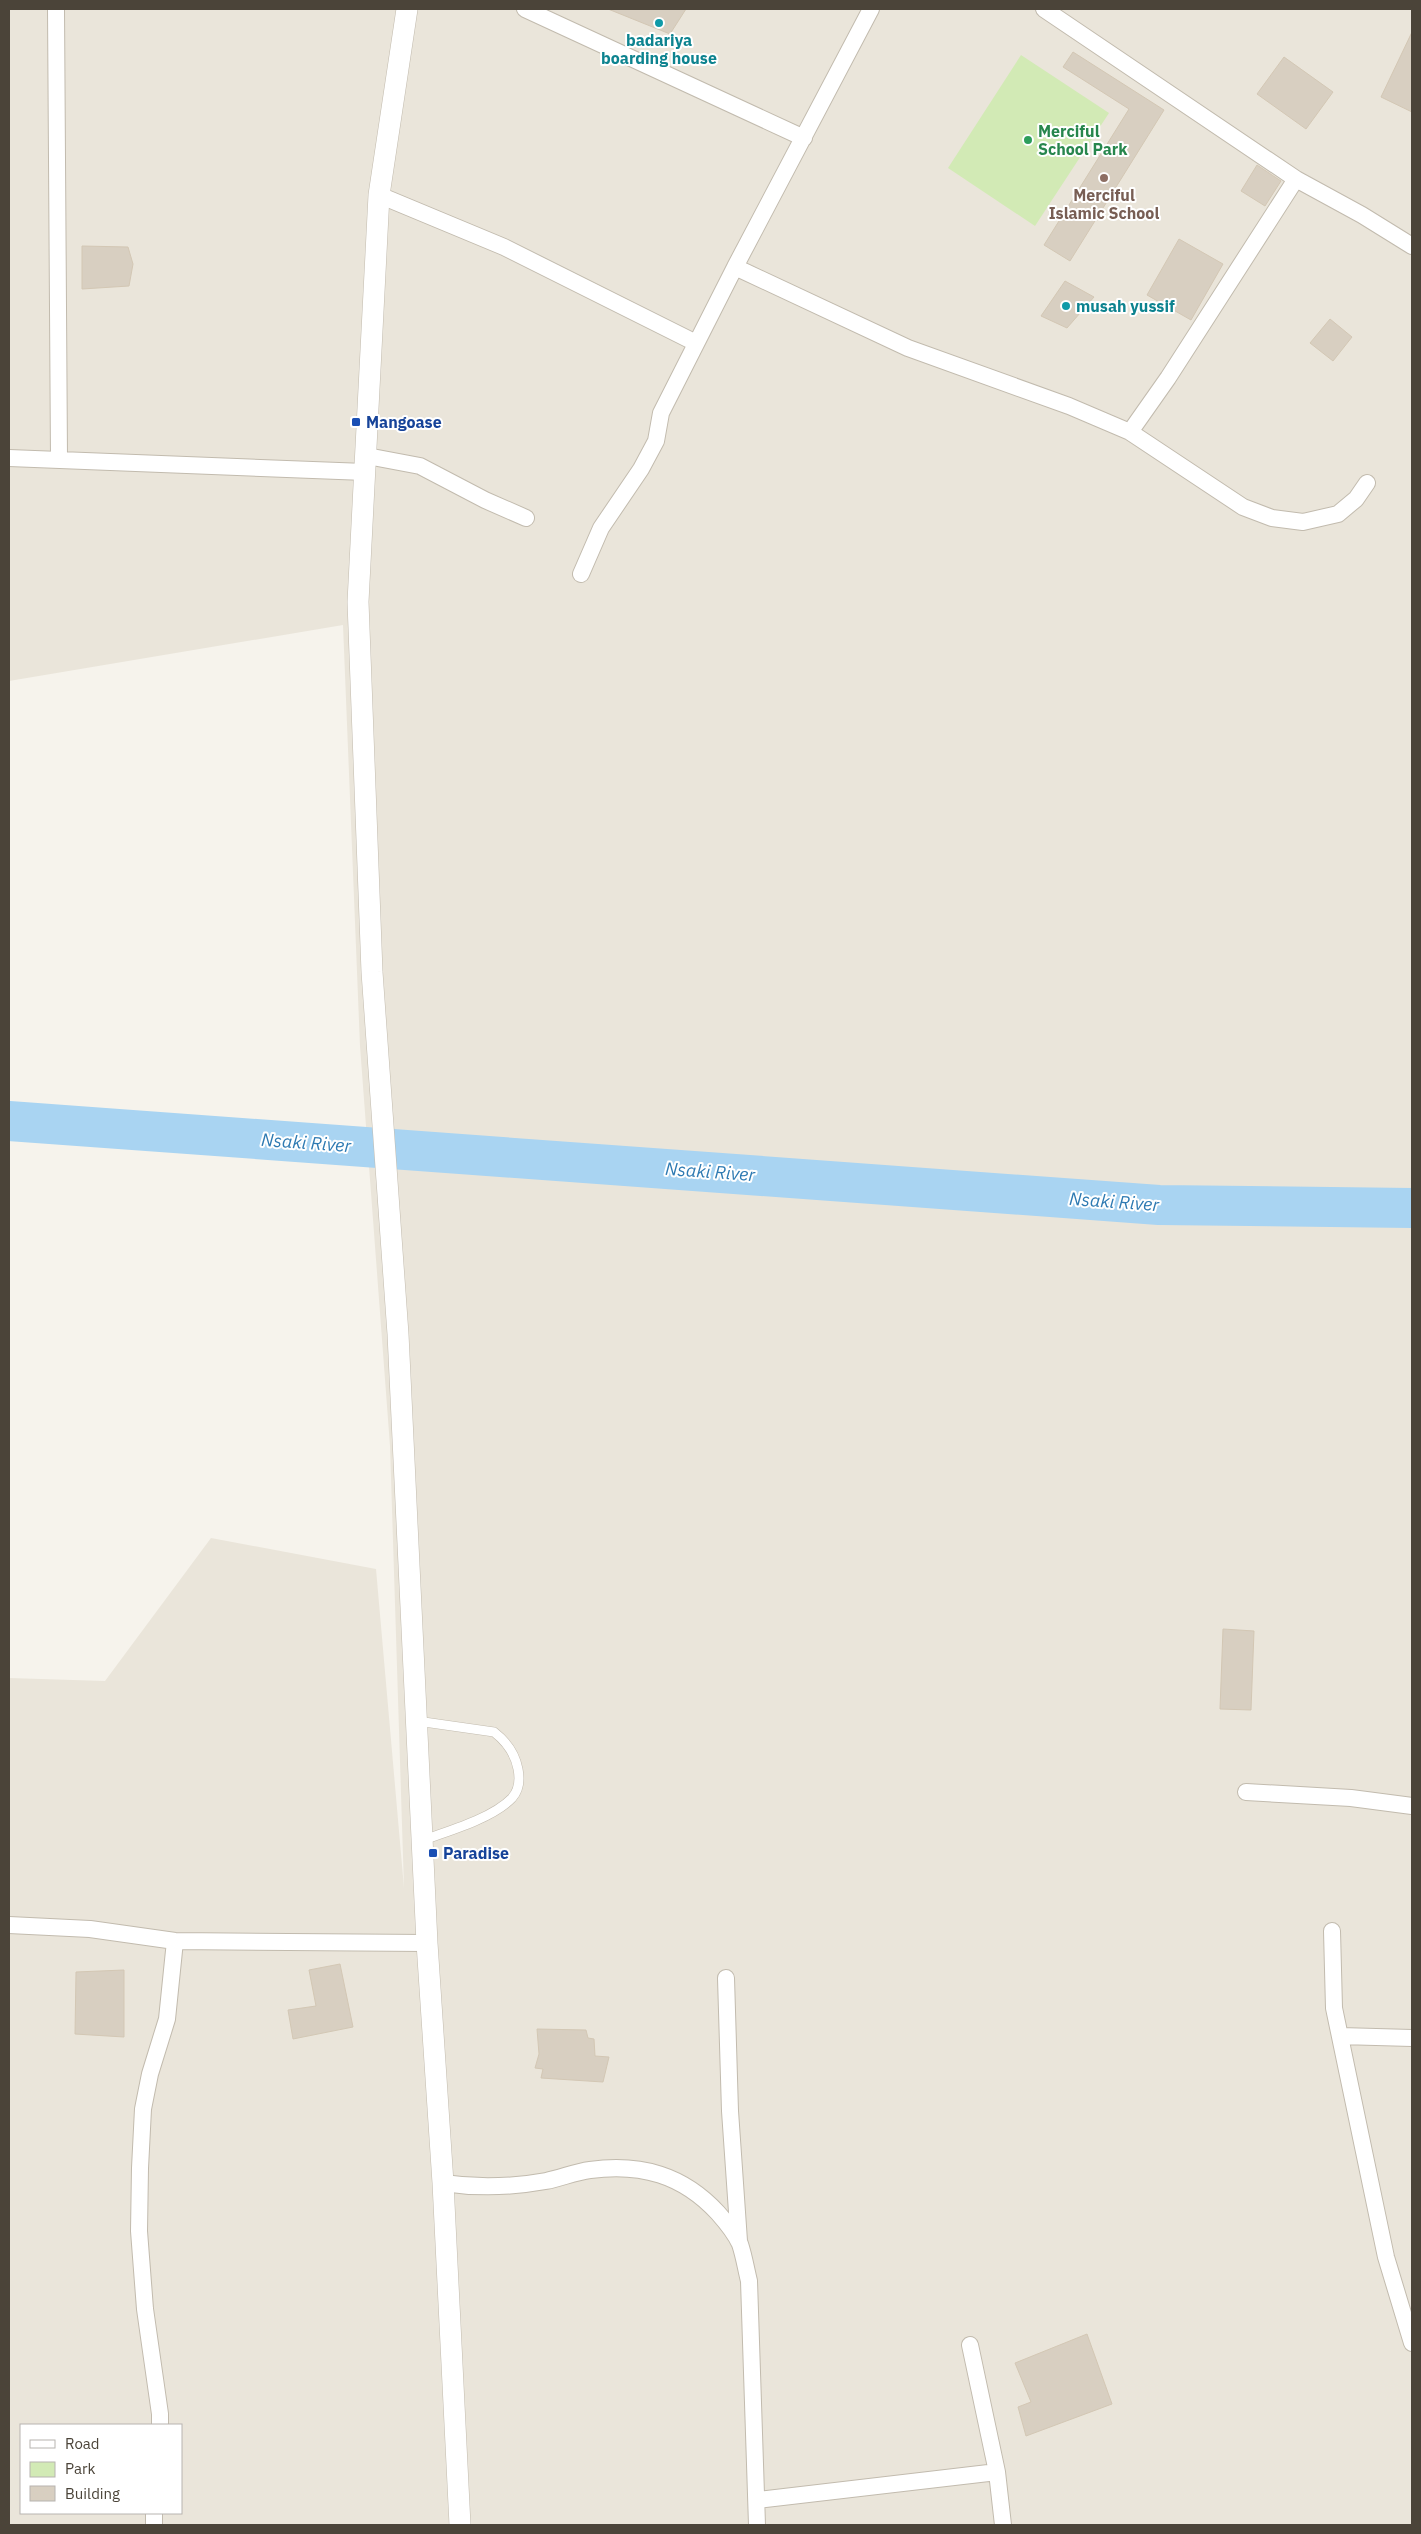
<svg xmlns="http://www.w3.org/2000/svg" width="1421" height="2534" viewBox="0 0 1421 2534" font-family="'IBM Plex Sans',sans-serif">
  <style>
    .residential { fill: #eae5da; fill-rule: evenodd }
    .green { fill: #d2eab5 }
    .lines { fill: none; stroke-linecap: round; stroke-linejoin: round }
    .river { stroke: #a9d4f2; stroke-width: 40 }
    .building { fill: #d8cfc1; stroke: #d3c7b4 }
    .service-casing { stroke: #c2bbae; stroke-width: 10 }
    .minor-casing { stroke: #c2bbae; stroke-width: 18 }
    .tertiary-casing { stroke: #c2bbae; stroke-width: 22 }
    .service { stroke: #fff; stroke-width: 9 }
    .minor { stroke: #fff; stroke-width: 16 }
    .tertiary { stroke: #fff; stroke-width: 21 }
    .culture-dot { fill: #0f9aa8; stroke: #fff; stroke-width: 2 }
    .leisure-dot { fill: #2e9e5b; stroke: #fff; stroke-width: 2 }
    .education-dot { fill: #8d6e63; stroke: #fff; stroke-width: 2 }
    .transit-dot { fill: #1a4fb4; stroke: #fff; stroke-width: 2 }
    .labels { text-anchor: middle; stroke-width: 4; stroke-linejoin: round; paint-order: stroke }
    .culture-label { font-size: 16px; font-weight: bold; fill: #0d838f; stroke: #fff }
    .leisure-label { font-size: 16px; font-weight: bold; fill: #27864d; stroke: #fff; text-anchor: start }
    .education-label { font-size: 16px; font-weight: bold; fill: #785e54; stroke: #fff }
    .transit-label { font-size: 16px; font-weight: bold; fill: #164399; stroke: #fff; text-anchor: start }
    .water-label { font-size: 18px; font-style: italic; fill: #2e7ab2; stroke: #fff }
  </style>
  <rect width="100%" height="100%" fill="#f6f3ec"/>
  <path class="residential" d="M 9,9 L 1412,9 L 1412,2525 L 9,2525 L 9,1678 L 105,1681 L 211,1538 L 376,1569 L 404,1888 L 390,1446 L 360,1046 L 343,625 L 9,681 ZM 21,2425 L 181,2425 L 181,2513 L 21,2513 Z"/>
  <path class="green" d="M 1021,55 L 1109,113 L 1035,226 L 948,168 Z"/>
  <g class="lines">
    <path class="river" d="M 9,1121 L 1159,1205 L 1412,1208"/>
  </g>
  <path class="building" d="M 608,9 L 686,9 L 670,34 Z
    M 1412,32 L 1412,112 L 1381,97 Z
    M 1073,52 L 1164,110 L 1070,261 L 1044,245 L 1129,109 L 1063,67 Z
    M 1284,57 L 1333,92 L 1306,129 L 1257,94 Z
    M 1257,165 L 1281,181 L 1265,206 L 1241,191 Z
    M 1179,239 L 1223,264 L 1191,320 L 1147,295 Z
    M 82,246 L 128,247 L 133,264 L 129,286 L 82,289 Z
    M 1065,281 L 1094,297 L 1067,328 L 1041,316 Z
    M 1330,319 L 1352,337 L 1333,361 L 1310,343 Z
    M 1223,1629 L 1254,1631 L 1251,1710 L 1220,1709 Z
    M 340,1964 L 353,2027 L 293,2039 L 288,2010 L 316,2006 L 309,1970 Z
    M 124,1970 L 124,2037 L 75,2034 L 76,1972 Z
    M 537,2029 L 586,2030 L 588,2038 L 594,2039 L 595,2056 L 609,2057 L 603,2082 L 541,2078 L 543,2069 L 535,2068 L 539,2054 Z
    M 1087,2334 L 1112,2404 L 1026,2436 L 1018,2407 L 1031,2402 L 1015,2363 Z"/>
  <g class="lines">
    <g class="service-casing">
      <path id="service" d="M 417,1721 L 494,1732 C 507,1742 515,1753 518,1769 C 520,1779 519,1790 512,1798 C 493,1818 449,1831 423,1840"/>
    </g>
    <g class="minor-casing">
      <path id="minor" d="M 56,9 L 59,458
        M 525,9 L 804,138
        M 871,9 L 735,267 L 908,348 L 1069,406 L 1130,432 L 1168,378 L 1296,179 L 1044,9
        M 1296,179 L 1362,215 L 1412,246
        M 379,195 L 504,247 L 696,343
        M 1130,432 L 1243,507 L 1272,518 L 1303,522 L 1338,514 L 1356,499 L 1367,483
        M 367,456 L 420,466 L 485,500 L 526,518
        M 9,458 L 365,472
        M 581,574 L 601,528 L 641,469 L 656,441 L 661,413 L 735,267
        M 1246,1792 L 1351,1798 L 1412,1806
        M 9,1925 L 90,1929 L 175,1941 L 427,1943
        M 1332,1931 L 1334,2008 L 1386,2257 L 1412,2343
        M 726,1978 L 730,2111 L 739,2241
        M 1340,2036 L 1412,2038
        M 443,2183 C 476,2188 513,2187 546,2181 C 561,2178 575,2172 590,2170 C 641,2163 683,2175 718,2213 C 726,2222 735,2233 740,2244 C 744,2256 746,2269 749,2281 L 757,2525
        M 970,2345 L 997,2472 L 1003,2525
        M 160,2425 L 160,2414 L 145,2309 L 139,2231 L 140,2168 L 143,2109 L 150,2074 L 167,2019 L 175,1941
        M 758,2500 L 997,2472
        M 154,2525 L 154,2513"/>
    </g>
    <g class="tertiary-casing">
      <path id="tertiary" d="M 407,9 L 379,195 L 358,602 L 372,972 L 398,1334 L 427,1943 L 443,2183 L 460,2525"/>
    </g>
    <use href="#service" class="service"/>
    <use href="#minor" class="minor"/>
    <use href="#tertiary" class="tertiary"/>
  </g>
  <g class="culture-dot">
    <circle cx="659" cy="23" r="5"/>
    <circle cx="1066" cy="306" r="5"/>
  </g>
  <circle class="leisure-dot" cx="1028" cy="140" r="5"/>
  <circle class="education-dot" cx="1104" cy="178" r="5"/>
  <g class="transit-dot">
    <rect x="351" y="417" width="10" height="10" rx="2.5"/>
    <rect x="428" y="1848" width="10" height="10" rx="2.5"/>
  </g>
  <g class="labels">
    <g class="culture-label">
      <text x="659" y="46">badariya<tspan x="659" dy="18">boarding house</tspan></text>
      <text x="1076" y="312" text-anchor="start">musah yussif</text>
    </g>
    <g class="leisure-label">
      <text x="1038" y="137">Merciful<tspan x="1038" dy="18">School Park</tspan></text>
    </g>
    <g class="education-label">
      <text x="1104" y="201">Merciful<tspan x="1104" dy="18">Islamic School</tspan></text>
    </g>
    <g class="transit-label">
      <text x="366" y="428">Mangoase</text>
      <text x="443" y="1859">Paradise</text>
    </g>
    <g class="water-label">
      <text transform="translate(306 1143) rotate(4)" y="6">Nsaki River</text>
      <text transform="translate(710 1172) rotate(4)" y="6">Nsaki River</text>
      <text transform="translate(1114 1202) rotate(4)" y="6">Nsaki River</text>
    </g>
  </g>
  <rect width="1421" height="2534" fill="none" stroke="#4b4439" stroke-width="20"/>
  <rect x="20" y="2424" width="162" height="90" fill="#ffffff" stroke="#b7b4b0"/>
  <rect x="30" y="2440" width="25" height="8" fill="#ffffff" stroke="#b7b4b0"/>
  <text x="65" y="2449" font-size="15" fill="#4b4439">Road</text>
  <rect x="30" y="2462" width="25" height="15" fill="#d2eab5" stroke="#b7b4b0"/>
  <text x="65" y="2474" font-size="15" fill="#4b4439">Park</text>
  <rect x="30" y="2486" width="25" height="15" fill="#d8cfc1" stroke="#b7b4b0"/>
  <text x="65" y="2499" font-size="15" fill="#4b4439">Building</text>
</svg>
